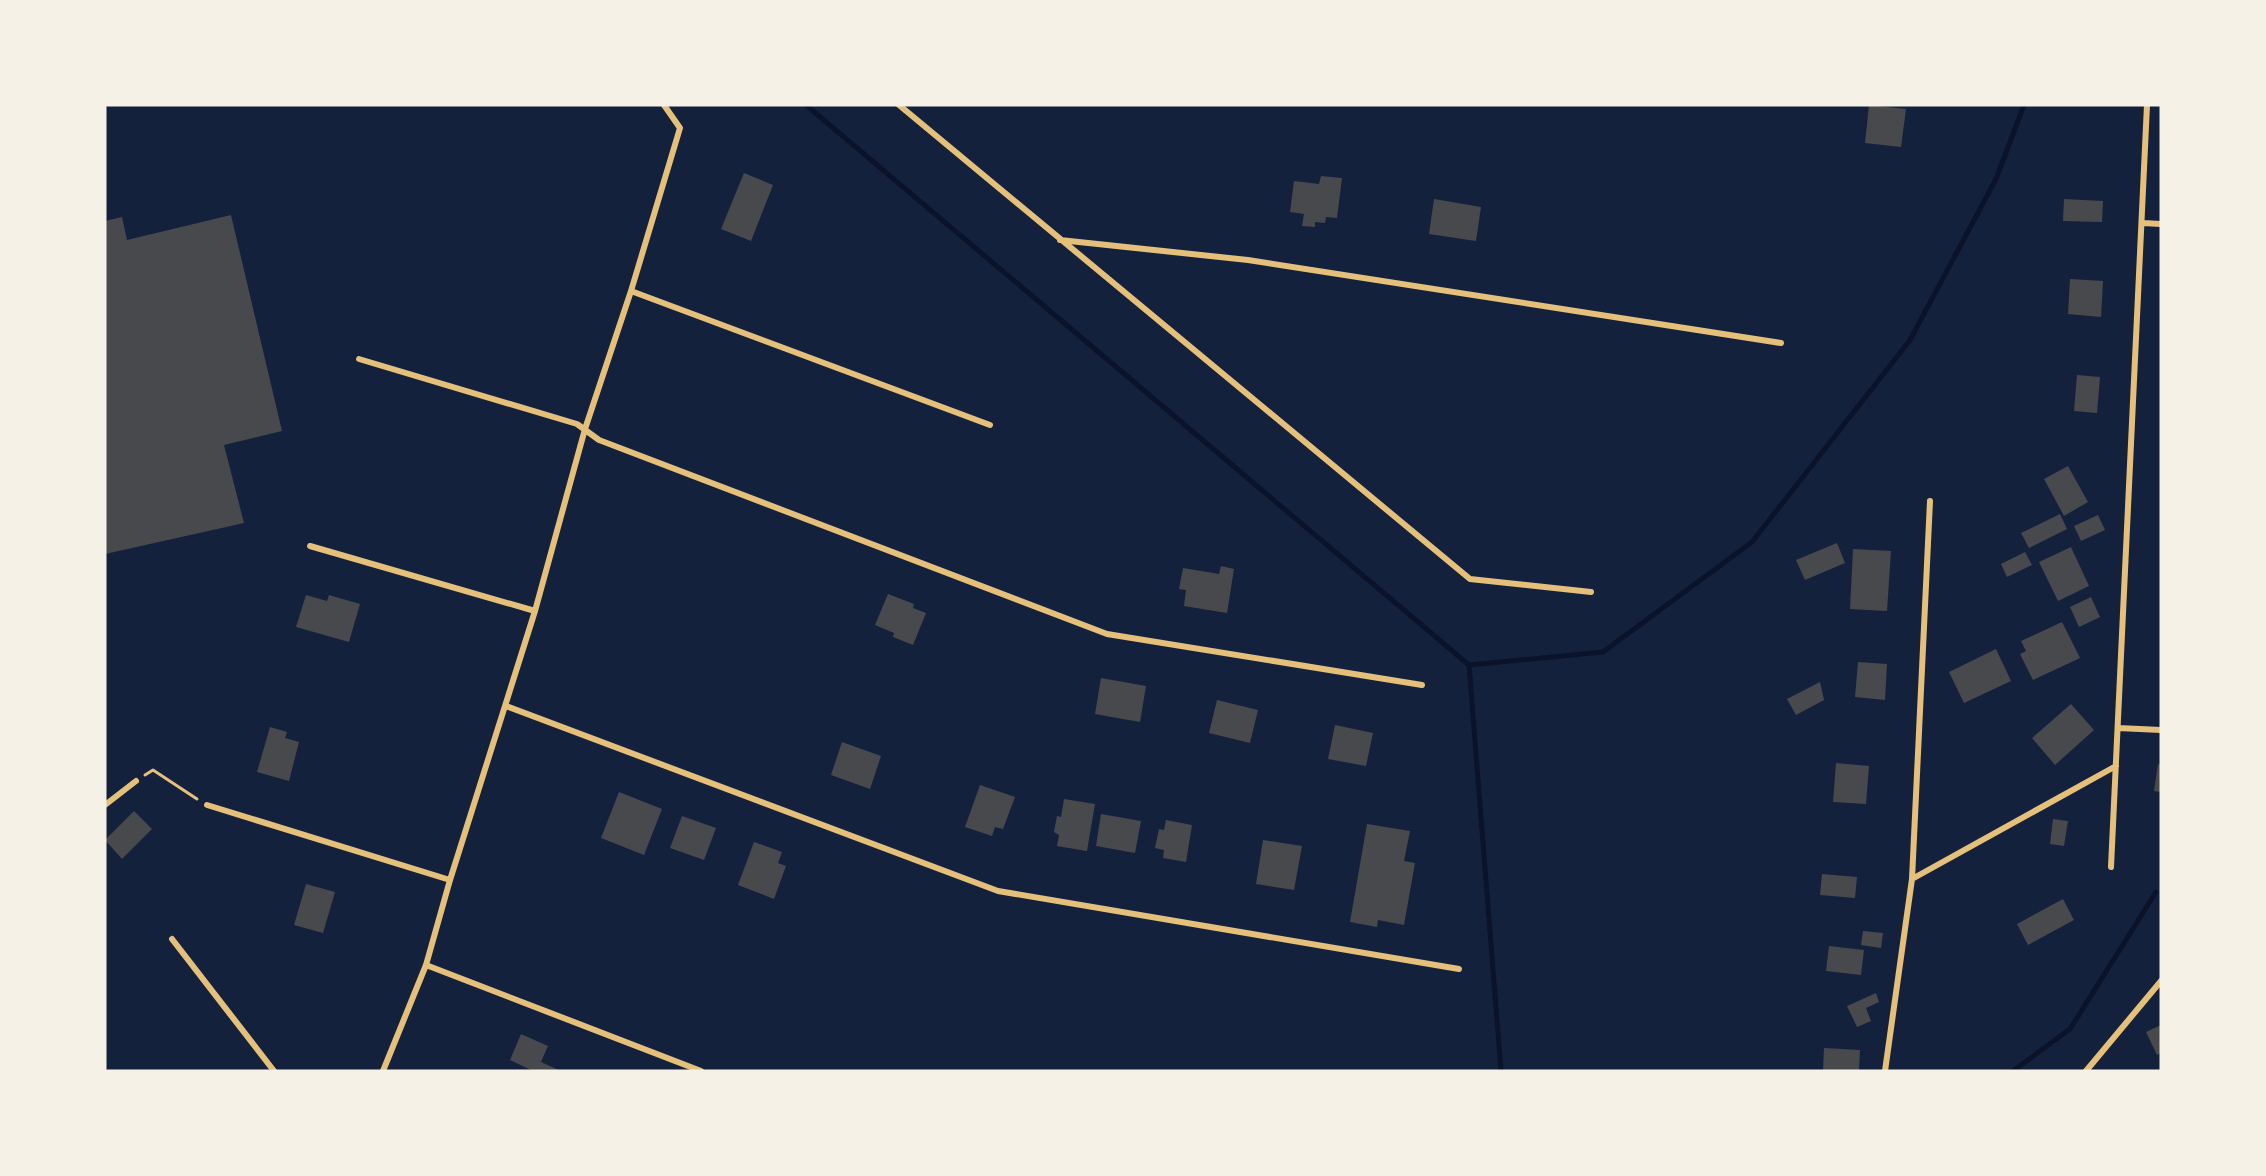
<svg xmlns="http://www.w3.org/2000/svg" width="2266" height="1176" viewBox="0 0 2266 1176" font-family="'DM Sans',sans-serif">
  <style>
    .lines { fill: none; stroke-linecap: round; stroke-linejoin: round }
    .stream { stroke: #0b132b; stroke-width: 5 }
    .building { fill: #48494c }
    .path { stroke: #e5c07b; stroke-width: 3 }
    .minor { stroke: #e5c07b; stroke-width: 6 }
  </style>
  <rect width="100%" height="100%" fill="#14213d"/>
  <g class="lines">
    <path class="stream" d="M 806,105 L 1469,665 L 1501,1071
      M 1469,665 L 1603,652 L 1752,542 L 1910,340 L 1996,179 L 2024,105
      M 2013,1071 L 2070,1029 L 2156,892"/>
  </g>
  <path class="building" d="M 1869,105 L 1906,109 L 1901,147 L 1865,143 Z
    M 744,173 L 773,185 L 751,241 L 721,229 Z
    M 1321,176 L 1342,178 L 1337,218 L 1326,217 L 1325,223 L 1315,222 L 1315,227 L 1302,226 L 1304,214 L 1290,212 L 1294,181 L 1319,184 Z
    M 1434,199 L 1481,207 L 1476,241 L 1429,234 Z
    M 2064,199 L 2103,201 L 2102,222 L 2063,221 Z
    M 231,215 L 282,431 L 224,445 L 244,523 L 105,554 L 105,221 L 122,217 L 127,240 Z
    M 2070,279 L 2103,281 L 2101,317 L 2068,314 Z
    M 2077,375 L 2100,377 L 2097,413 L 2074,411 Z
    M 2068,466 L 2088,502 L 2064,516 L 2044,479 Z
    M 2060,514 L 2067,529 L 2029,548 L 2021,533 Z
    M 2098,515 L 2105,530 L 2081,541 L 2074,526 Z
    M 1837,543 L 1845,563 L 1805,580 L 1796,560 Z
    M 2071,547 L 2089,586 L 2058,601 L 2039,562 Z
    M 1853,549 L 1891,551 L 1887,611 L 1850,609 Z
    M 2025,552 L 2032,565 L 2007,577 L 2001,564 Z
    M 1221,566 L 1234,569 L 1227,613 L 1184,606 L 1186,590 L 1179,589 L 1183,568 L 1219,574 Z
    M 888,594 L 914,604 L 913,608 L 926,613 L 913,645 L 893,637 L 894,633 L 875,625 Z
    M 306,595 L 327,601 L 329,595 L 360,604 L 349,642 L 296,627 Z
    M 2091,597 L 2100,617 L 2079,627 L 2070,607 Z
    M 2062,622 L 2080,658 L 2033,680 L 2020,654 L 2026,651 L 2021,641 Z
    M 1996,649 L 2011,681 L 1964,703 L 1949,672 Z
    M 1858,662 L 1887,664 L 1885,700 L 1855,697 Z
    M 1101,678 L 1146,686 L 1140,722 L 1095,714 Z
    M 1820,682 L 1824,700 L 1796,715 L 1787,699 Z
    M 1217,700 L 1258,710 L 1250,743 L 1209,733 Z
    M 2071,704 L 2094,730 L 2055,765 L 2032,738 Z
    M 1335,725 L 1373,733 L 1366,766 L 1328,759 Z
    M 270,727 L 287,732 L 285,738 L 299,742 L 289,781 L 257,772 Z
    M 842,742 L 881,756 L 870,789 L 831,775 Z
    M 1836,763 L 1869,766 L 1866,804 L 1833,802 Z
    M 2158,764 L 2161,765 L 2161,792 L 2154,791 Z
    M 980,785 L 1015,797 L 1003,829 L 995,827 L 992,836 L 965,827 Z
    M 619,792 L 662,809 L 644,855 L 601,838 Z
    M 1064,799 L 1095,804 L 1087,851 L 1057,846 L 1059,835 L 1054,832 L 1057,816 L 1061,817 Z
    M 134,811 L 152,829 L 122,859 L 105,840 Z
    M 1101,814 L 1141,821 L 1135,853 L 1096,846 Z
    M 682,816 L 716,828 L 704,860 L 670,848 Z
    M 2053,819 L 2068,821 L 2064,846 L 2050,844 Z
    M 1166,820 L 1192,825 L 1186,862 L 1163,858 L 1164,850 L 1155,848 L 1159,829 L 1164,830 Z
    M 1367,824 L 1410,831 L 1404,861 L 1415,863 L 1404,925 L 1378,920 L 1377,927 L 1350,922 Z
    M 1263,840 L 1302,846 L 1294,890 L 1256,884 Z
    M 754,842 L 782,852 L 778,863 L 786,866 L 774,899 L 738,885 Z
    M 1822,874 L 1857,877 L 1855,898 L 1820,895 Z
    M 306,884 L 335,892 L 323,933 L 294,925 Z
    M 2063,899 L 2074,920 L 2028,945 L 2017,924 Z
    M 1863,931 L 1883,933 L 1881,948 L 1861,945 Z
    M 1829,946 L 1864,950 L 1861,975 L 1826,971 Z
    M 1876,993 L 1879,1002 L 1866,1008 L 1871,1021 L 1857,1027 L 1847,1006 Z
    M 2161,1025 L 2161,1053 L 2157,1055 L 2146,1032 Z
    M 521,1034 L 548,1046 L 541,1062 L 561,1071 L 533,1071 L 510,1060 Z
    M 1824,1048 L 1860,1050 L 1859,1071 L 1823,1071 Z"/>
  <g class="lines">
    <path class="path" d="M 145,775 L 153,770 L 197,799"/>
    <path class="minor" d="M 899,105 L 1470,579 L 1591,592
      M 2143,223 L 2161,224
      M 1060,240 L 1248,260 L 1781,343
      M 631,291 L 990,425
      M 359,359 L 577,424 L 599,440 L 1107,634 L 1422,685
      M 310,546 L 535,611
      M 506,706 L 998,891 L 1459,969
      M 2118,728 L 2161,730
      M 105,805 L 136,781
      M 207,805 L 450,880
      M 2111,867 L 2147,105
      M 1912,879 L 2116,766
      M 172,939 L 274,1071
      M 426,965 L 701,1071
      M 383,1071 L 426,965 L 450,880 L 535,611 L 585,429 L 631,291 L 680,128 L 664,105
      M 1885,1071 L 1912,879 L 1930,501
      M 2086,1071 L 2161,981"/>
  </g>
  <rect width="2266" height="1176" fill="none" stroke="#f6f1e7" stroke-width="213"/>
</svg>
